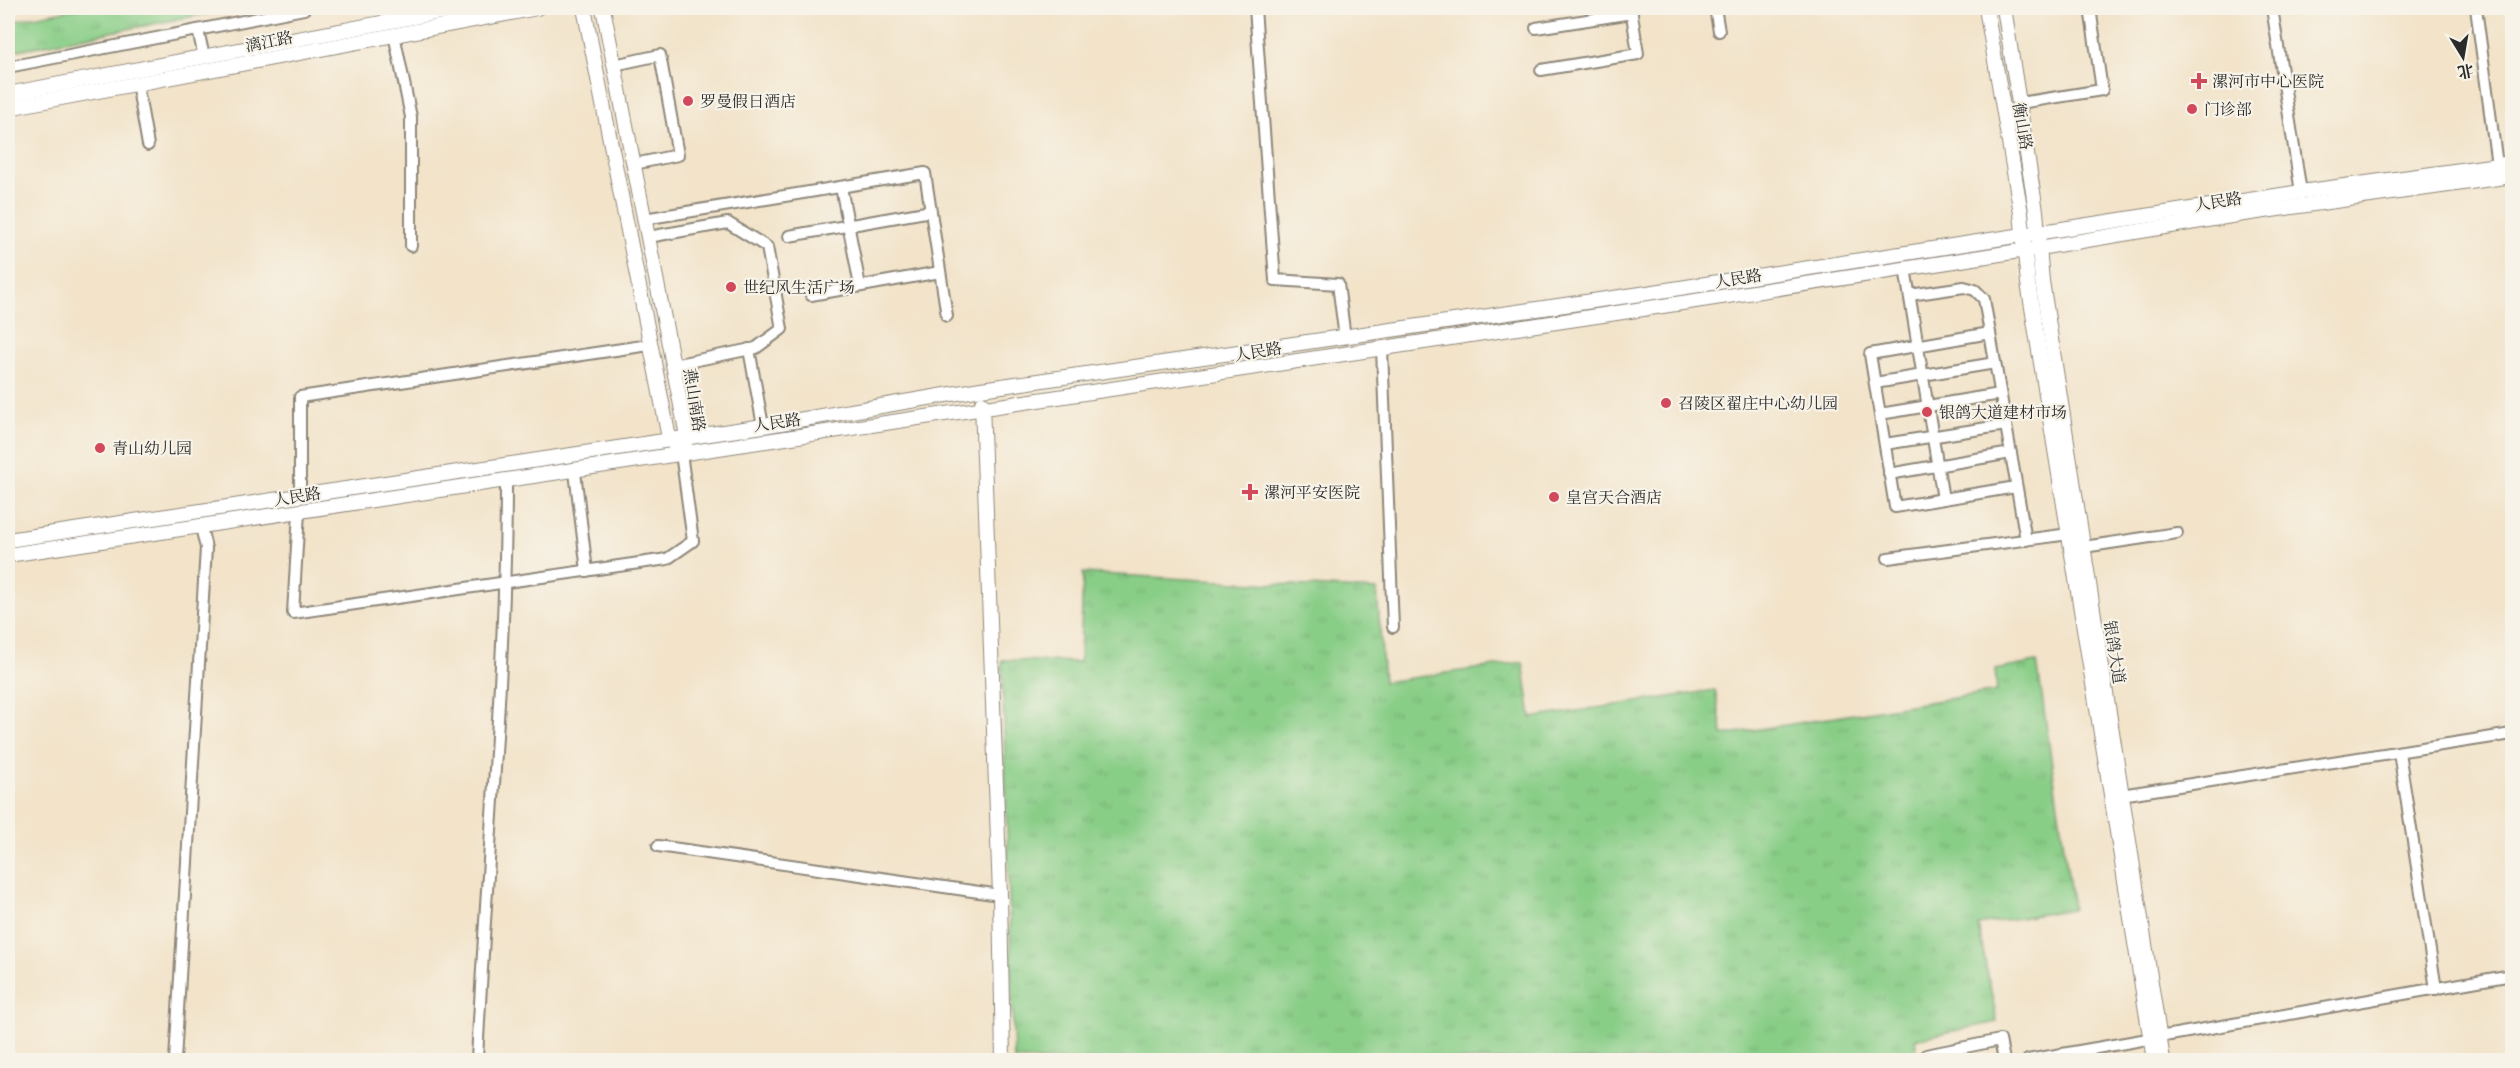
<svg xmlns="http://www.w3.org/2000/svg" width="2520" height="1068" viewBox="0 0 2520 1068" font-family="'IM FELL French Canon','Noto Serif SC',serif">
  <defs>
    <pattern id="grass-tufts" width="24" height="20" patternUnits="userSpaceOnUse" patternTransform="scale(1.5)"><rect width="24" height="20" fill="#89ce87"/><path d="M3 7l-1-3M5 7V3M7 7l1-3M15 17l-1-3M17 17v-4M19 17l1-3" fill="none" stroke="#76b175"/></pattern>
  </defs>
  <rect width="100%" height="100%" fill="#f7f3e8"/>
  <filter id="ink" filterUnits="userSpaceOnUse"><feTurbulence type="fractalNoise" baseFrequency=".0167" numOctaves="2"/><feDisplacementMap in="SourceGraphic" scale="12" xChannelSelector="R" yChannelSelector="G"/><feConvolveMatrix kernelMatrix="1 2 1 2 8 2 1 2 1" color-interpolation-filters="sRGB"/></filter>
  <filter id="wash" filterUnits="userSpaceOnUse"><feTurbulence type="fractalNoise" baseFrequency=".008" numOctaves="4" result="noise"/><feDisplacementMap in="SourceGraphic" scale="24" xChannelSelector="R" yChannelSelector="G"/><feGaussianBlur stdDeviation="1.35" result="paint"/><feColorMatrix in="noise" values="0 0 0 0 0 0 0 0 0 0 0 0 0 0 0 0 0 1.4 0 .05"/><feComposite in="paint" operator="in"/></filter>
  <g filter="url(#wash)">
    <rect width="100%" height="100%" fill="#f2e3c9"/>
    <g fill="url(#grass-tufts)" stroke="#5a7c59" stroke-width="1.5">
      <polygon points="79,8 236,8 8,52 8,22"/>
      <polygon points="1083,573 1377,590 1384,682 1523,662 1531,718 1715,690 1723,735 1997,691 1995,670 2037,662 2073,909 1978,925 1997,1022 1915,1039 1918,1060 1014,1060 1002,660 1080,662"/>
    </g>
  </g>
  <g filter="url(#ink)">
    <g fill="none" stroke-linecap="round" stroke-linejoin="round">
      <g stroke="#8e877a" stroke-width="14">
        <g id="street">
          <polyline points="1255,8 1275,280 1338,284 1345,338"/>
          <polyline points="1715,8 1719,31"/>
          <polyline points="2272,8 2301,192"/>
          <polyline points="2476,8 2497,165"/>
          <polyline points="1536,28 1632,13"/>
          <polyline points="198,30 204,57"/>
          <polyline points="394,34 411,117 411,246"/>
          <polyline points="614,65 660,55 678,155 634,164"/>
          <polyline points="8,67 304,9"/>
          <polyline points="1541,70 1638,54 1631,8"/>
          <polyline points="137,83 148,145"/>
          <polyline points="2020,103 2102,90 2090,8"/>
          <polyline points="841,187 860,286"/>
          <polyline points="644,219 925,173 947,316"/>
          <polyline points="789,236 931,211"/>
          <polyline points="648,237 728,223 767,247 782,329 756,348 673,365"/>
          <polyline points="1905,268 1943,499"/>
          <polyline points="811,295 940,272"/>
          <polyline points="1910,295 1964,287 1975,290 1984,299 2026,540"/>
          <polyline points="1990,333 1870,354 1895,507 2016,487"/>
          <polyline points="749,349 763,426"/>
          <polyline points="1382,349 1393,627"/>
          <polyline points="1875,383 1995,363"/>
          <polyline points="1880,414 2000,394"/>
          <polyline points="1885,444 2006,425"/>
          <polyline points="575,472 587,571"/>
          <polyline points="1889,474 2011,453"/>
          <polyline points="300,497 300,397 649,345"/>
          <polyline points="299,512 293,613 667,559 693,541 681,453"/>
          <polyline points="2077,548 2177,533"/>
          <polyline points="1888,558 2069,534"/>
          <polyline points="2399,752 2436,989"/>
          <polyline points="2121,795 2512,734"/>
          <polyline points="658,846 1000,895"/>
          <polyline points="1926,1055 2000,1040 2004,1060"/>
          <polyline points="175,1060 206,548 201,527"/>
          <path d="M 477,1060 C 486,868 506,675 506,482"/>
          <polyline points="2028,1060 2512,975"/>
        </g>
      </g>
      <g stroke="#8e877a" stroke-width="16">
        <g id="secondary">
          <polyline points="584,8 669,438 674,444"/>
          <polyline points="603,8 687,436 685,443"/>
          <polyline points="1986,8 2021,213 2028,283 2154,1060"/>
          <polyline points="2004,8 2036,211 2042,281 2163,1060"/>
          <polyline points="8,94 460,8"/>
          <polyline points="8,108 537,8"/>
          <polyline points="982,403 1000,895 1003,1060"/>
          <polyline points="8,540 763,426 981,389 1641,294 2301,192 2512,163"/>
          <polyline points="8,555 1643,309 2039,248 2237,215 2512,176"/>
        </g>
      </g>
      <use href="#street" stroke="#fff" stroke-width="10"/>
      <use href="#secondary" stroke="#fff" stroke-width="14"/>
    </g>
  </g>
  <g fill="#d1495b" stroke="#f7f3e8" stroke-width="2">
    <path d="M2196 72h6v6h6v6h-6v6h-6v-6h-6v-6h6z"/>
    <circle cx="688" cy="101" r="6"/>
    <circle cx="2192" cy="109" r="6"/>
    <circle cx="731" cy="287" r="6"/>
    <circle cx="1666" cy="403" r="6"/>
    <circle cx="1927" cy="412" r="6"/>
    <circle cx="100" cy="448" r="6"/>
    <path d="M1247 483h6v6h6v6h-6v6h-6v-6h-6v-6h6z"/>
    <circle cx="1554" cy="497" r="6"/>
  </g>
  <g text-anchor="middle" stroke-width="4.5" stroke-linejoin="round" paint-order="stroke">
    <g font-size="16" fill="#2b2b2b" stroke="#f7f3e8">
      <text transform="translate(269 41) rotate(-11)" y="6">漓江路</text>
      <text transform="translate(2023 126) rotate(80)" y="6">衡山路</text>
      <text transform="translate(2218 201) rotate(-9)" y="6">人民路</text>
      <text transform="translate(1738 278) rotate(-9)" y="6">人民路</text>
      <text transform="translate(1258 351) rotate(-9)" y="6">人民路</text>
      <text transform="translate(695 400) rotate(81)" y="6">燕山南路</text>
      <text transform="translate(777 422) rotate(-8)" y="6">人民路</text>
      <text transform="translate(297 496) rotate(-9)" y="6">人民路</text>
      <text transform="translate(2115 652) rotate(81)" y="6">银鸽大道</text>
    </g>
    <g font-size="16" fill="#2b2b2b" stroke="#f7f3e8" text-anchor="start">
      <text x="2212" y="87">漯河市中心医院</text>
      <text x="700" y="107">罗曼假日酒店</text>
      <text x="2204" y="115">门诊部</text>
      <text x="743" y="293">世纪风生活广场</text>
      <text x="1678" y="409">召陵区翟庄中心幼儿园</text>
      <text x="1939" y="418">银鸽大道建材市场</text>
      <text x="112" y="454">青山幼儿园</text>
      <text x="1264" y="498">漯河平安医院</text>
      <text x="1566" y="503">皇宫天合酒店</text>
    </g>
  </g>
  <rect width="2520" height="1068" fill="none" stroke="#f7f3e8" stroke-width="30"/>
  <g transform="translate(2463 57) rotate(169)" stroke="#f7f3e8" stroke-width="4.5" paint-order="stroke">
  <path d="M0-4.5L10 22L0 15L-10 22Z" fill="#2b2b2b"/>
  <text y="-9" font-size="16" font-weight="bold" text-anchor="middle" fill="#2b2b2b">北</text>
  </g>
</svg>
